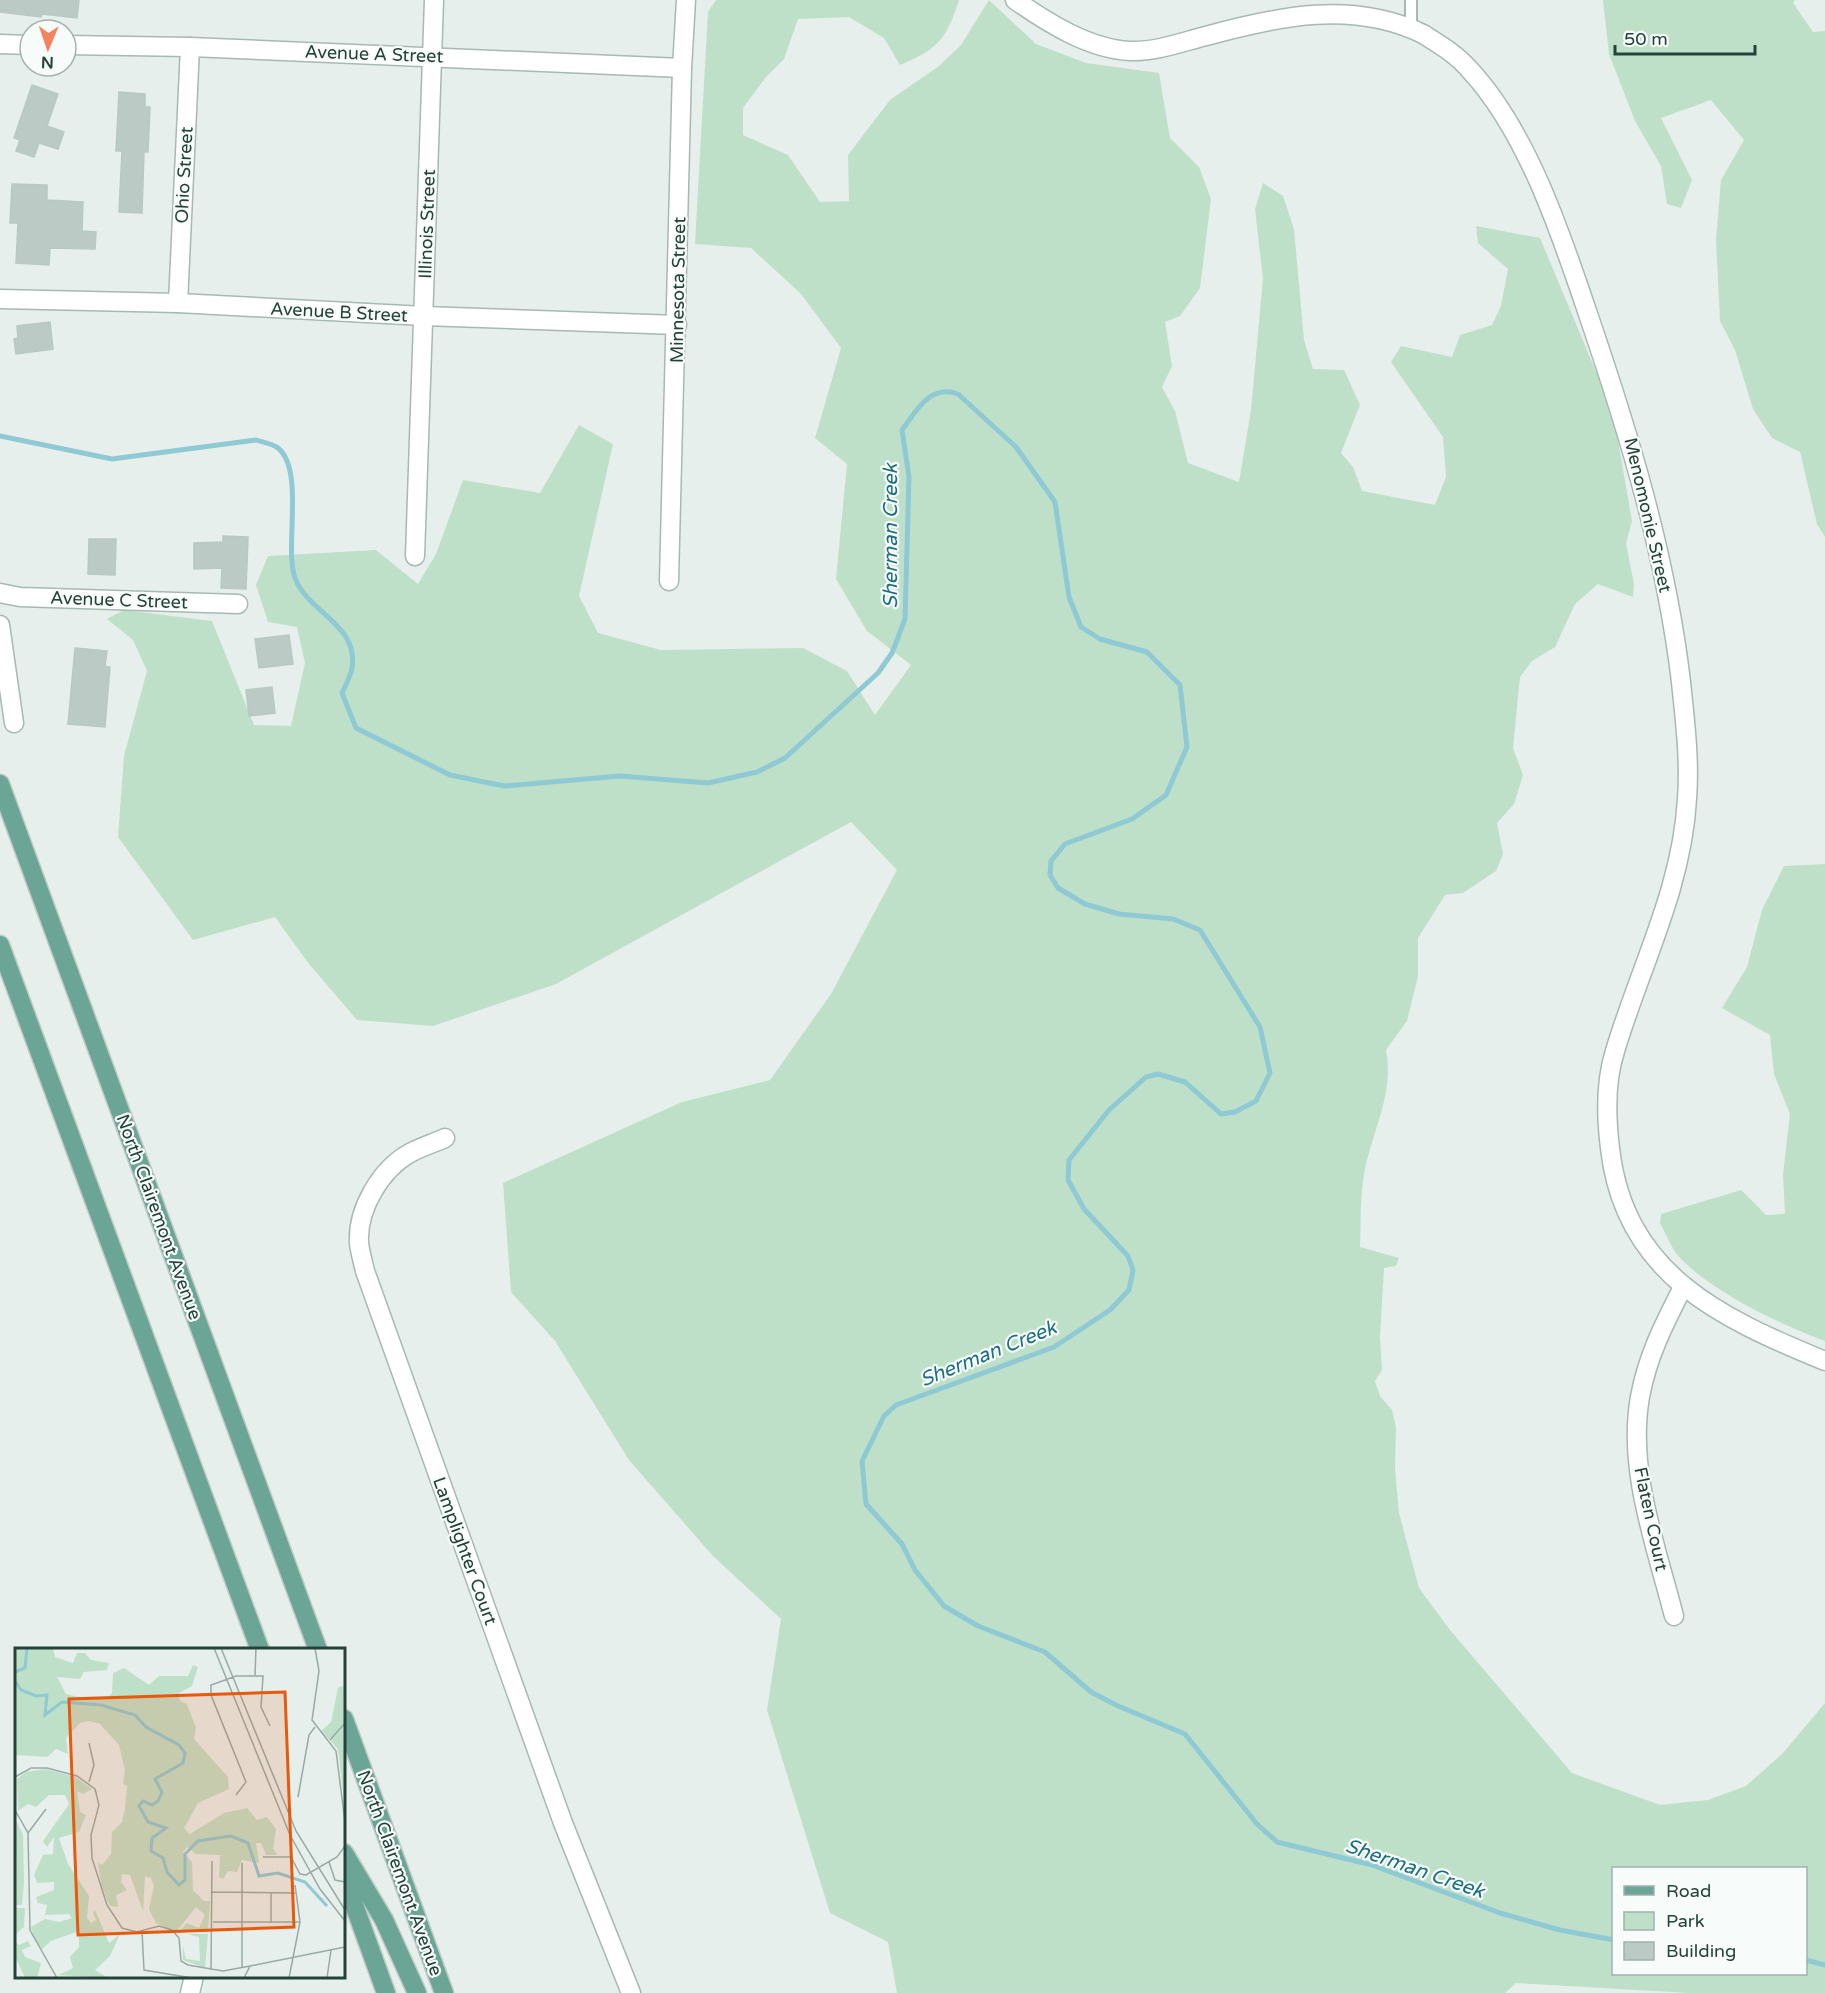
<svg xmlns="http://www.w3.org/2000/svg" width="1825" height="1993" viewBox="0 0 1825 1993" font-family="'Varela Round',sans-serif">
  <rect width="100%" height="100%" fill="#e6efeb"/>
  <g fill="#bfe0c8" fill-rule="evenodd">
    <path d="M 716,0 L 959,0 C 946,40 938,49 900,65 L 884,38 L 849,17 L 798,19 L 784,59 L 766,77 L 743,108 L 743,135 L 788,155 L 820,202 L 849,201 L 848,155 L 890,100 L 939,66 L 961,45 L 989,0 L 1036,44 L 1086,63 L 1159,73 L 1170,138 L 1199,167 L 1211,199 L 1200,288 L 1180,316 L 1165,322 L 1172,366 L 1162,387 L 1175,411 L 1188,463 L 1239,482 L 1251,410 L 1263,279 L 1255,209 L 1263,183 L 1283,196 L 1294,229 L 1304,340 L 1313,369 L 1344,370 L 1360,405 L 1341,453 L 1353,467 L 1362,491 L 1435,505 L 1446,477 L 1443,437 L 1391,362 L 1401,346 L 1452,357 L 1460,335 L 1492,325 L 1501,306 L 1508,269 L 1478,243 L 1476,226 L 1540,238 L 1613,412 L 1632,521 L 1626,543 L 1634,584 L 1633,597 L 1598,584 L 1575,604 L 1555,647 L 1532,661 L 1520,677 L 1513,748 L 1523,775 L 1514,804 L 1497,823 L 1503,854 L 1496,871 L 1463,893 L 1445,895 L 1418,938 L 1418,976 L 1407,1021 L 1386,1050 C 1395,1097 1369,1136 1363,1181 C 1360,1203 1361,1225 1360,1247 L 1399,1258 L 1396,1266 L 1384,1268 L 1380,1337 L 1382,1370 L 1375,1381 L 1380,1396 L 1392,1410 L 1396,1427 L 1395,1469 L 1399,1513 L 1419,1588 L 1450,1630 L 1572,1773 L 1660,1805 L 1708,1800 L 1746,1786 L 1783,1753 L 1825,1703 L 1825,1993 L 1689,1993 L 1516,1983 L 1505,1993 L 897,1993 L 888,1942 L 830,1913 L 767,1710 L 781,1619 L 713,1556 L 629,1460 L 555,1341 L 511,1292 L 503,1183 L 682,1102 L 770,1080 L 831,994 L 897,870 L 851,822 L 556,984 L 433,1026 L 357,1020 L 309,964 L 275,917 L 193,940 L 118,837 L 124,756 L 147,671 L 133,640 L 107,619 L 124,610 L 212,621 L 254,725 L 291,726 L 305,663 L 297,627 L 268,622 L 256,585 L 268,556 L 376,550 L 418,584 L 436,554 L 463,480 L 540,493 L 579,425 L 613,444 L 579,596 L 598,633 L 661,650 L 803,648 L 847,671 L 875,715 L 911,665 L 867,631 L 836,579 L 847,464 L 815,438 L 841,348 L 801,294 L 751,248 L 695,244 L 708,12 ZM 1614,1868 L 1806,1868 L 1806,1974 L 1614,1974 Z"/>
    <polygon points="1603,0 1795,0 1793,3 1813,32 1825,31 1825,537 1817,524 1800,452 1772,438 1753,409 1735,350 1720,321 1716,240 1721,180 1744,140 1711,100 1661,118 1692,180 1681,208 1667,204 1661,166 1635,121 1609,54"/>
    <path d="M 1825,864 L 1825,1341 C 1779,1324 1716,1294 1681,1259 C 1672,1250 1666,1234 1660,1223 L 1661,1214 L 1741,1190 L 1766,1215 L 1785,1214 L 1783,1174 L 1790,1114 L 1774,1074 L 1770,1035 L 1722,1008 L 1747,967 L 1762,910 L 1784,866 Z"/>
  </g>
  <g fill="none" stroke-linecap="round" stroke-linejoin="round">
    <g stroke="#8ec9d4" stroke-width="5">
      <path d="M 0,436 L 112,459 L 256,440 C 262,442 273,444 278,448 C 305,470 284,548 295,578 C 308,613 359,624 352,668 C 351,676 345,686 342,693 L 356,728 L 450,775 L 504,786 L 620,776 L 708,783 L 757,772 L 785,758 L 878,673 L 892,653 L 905,619 L 909,477 L 902,430 C 917,410 930,384 958,394 L 1016,447 L 1055,502 L 1069,597 L 1081,627 L 1100,639 L 1147,652 L 1180,685 L 1187,747 L 1166,795 L 1132,819 L 1065,844 L 1051,861 L 1050,875 L 1058,888 L 1085,904 L 1119,914 L 1173,919 L 1200,930 L 1260,1027 L 1270,1073 L 1256,1101 L 1235,1112 L 1221,1114 L 1185,1082 L 1158,1074 L 1146,1077 L 1109,1110 L 1069,1160 L 1068,1180 L 1084,1209 L 1128,1256 L 1133,1270 L 1129,1290 L 1110,1310 L 1054,1347 L 896,1405 L 884,1416 L 862,1461 L 866,1504 L 902,1544 L 915,1570 L 944,1606 L 978,1626 L 1045,1652 L 1091,1692 L 1118,1706 L 1185,1734 L 1257,1824 L 1277,1842 L 1372,1865 L 1500,1913 L 1560,1930 L 1614,1940"/>
      <polyline points="1806,1960 1825,1965"/>
    </g>
  </g>
  <g fill="#bbcac4" stroke="#b8c9c2" stroke-width="1.5">
    <polygon points="0,0 79,0 77,18 42,14 41,17 0,12"/>
    <polygon points="32,85 58,94 47,126 64,132 58,149 39,143 34,157 16,151 20,140 14,138"/>
    <polygon points="119,92 145,94 145,107 150,107 148,152 144,152 142,213 119,212 122,151 116,151"/>
    <polygon points="12,184 47,185 47,200 83,202 82,231 96,232 95,249 50,248 49,265 16,263 18,223 10,223"/>
    <polygon points="50,322 53,349 16,354 14,339 18,338 17,326"/>
    <polygon points="223,536 248,537 246,589 221,588 222,568 194,569 194,543 223,542"/>
    <polygon points="89,539 116,539 115,575 88,574"/>
    <polygon points="289,635 293,664 259,668 255,639"/>
    <polygon points="75,648 107,651 105,666 110,667 105,727 68,724"/>
    <polygon points="272,687 275,713 249,716 246,690"/>
  </g>
  <g fill="none" stroke-linecap="round" stroke-linejoin="round">
    <g stroke="#a8b8b2" stroke-width="14">
      <polyline id="service" points="1411,26 1411,0"/>
    </g>
    <g stroke="#a8b8b2" stroke-width="21">
      <g id="minor">
        <path d="M 1015,0 C 1048,23 1089,49 1130,51 C 1156,52 1182,42 1206,36 C 1279,16 1353,0 1423,34 C 1439,44 1456,54 1469,69 C 1527,131 1561,234 1588,314 C 1629,434 1666,555 1681,682 C 1685,721 1690,760 1687,799 C 1682,889 1640,967 1615,1051 C 1605,1082 1606,1116 1610,1148 C 1624,1274 1720,1318 1825,1361"/>
        <polyline points="0,44 30,45"/>
        <polyline points="66,45 190,47 682,68"/>
        <polyline points="0,299 178,303 424,316 677,325"/>
        <polyline points="178,303 190,47"/>
        <polyline points="415,556 434,0"/>
        <polyline points="669,581 682,68 686,0"/>
        <polyline points="0,593 20,597 238,604"/>
        <polyline points="0,625 14,723"/>
        <path d="M 445,1138 C 434,1143 421,1147 410,1153 C 381,1169 357,1209 359,1243 C 360,1252 363,1262 365,1271 L 563,1823 L 631,1993"/>
        <path d="M 1674,1616 C 1656,1546 1627,1469 1640,1397 C 1647,1357 1665,1322 1683,1287"/>
        <polyline points="190,1993 194,1976"/>
      </g>
    </g>
    <g stroke="#c2cac8" stroke-width="21">
      <g id="primary">
        <polyline points="0,784 318,1650"/>
        <polyline points="0,945 260,1650"/>
        <polyline points="344,1719 444,1993"/>
        <polyline points="344,1853 384,1920 417,1993"/>
        <polyline points="344,1877 386,1993"/>
      </g>
    </g>
    <use href="#service" stroke="#fff" stroke-width="10"/>
    <use href="#minor" stroke="#fff" stroke-width="18"/>
    <use href="#primary" stroke="#6aa596" stroke-width="18"/>
  </g>
  <g text-anchor="middle" stroke-width="4.5" stroke-linejoin="round" paint-order="stroke">
    <g font-size="18" fill="#24423a" stroke="#f7fbf9">
      <text transform="translate(374 54) rotate(2)" y="6">Avenue A Street</text>
      <text transform="translate(184 175) rotate(-87)" y="6">Ohio Street</text>
      <text transform="translate(427 224) rotate(-88)" y="6">Illinois Street</text>
      <text transform="translate(678 290) rotate(-89)" y="6">Minnesota Street</text>
      <text transform="translate(339 312) rotate(3)" y="6">Avenue B Street</text>
      <text transform="translate(1648 515) rotate(77)" y="6">Menomonie Street</text>
      <text transform="translate(119 600) rotate(2)" y="6">Avenue C Street</text>
      <text transform="translate(159 1217) rotate(70)" y="6">North Clairemont Avenue</text>
      <text transform="translate(1651 1519) rotate(78)" y="6">Flaten Court</text>
      <text transform="translate(465 1551) rotate(70)" y="6">Lamplighter Court</text>
      <text transform="translate(400 1873) rotate(70)" y="6">North Clairemont Avenue</text>
    </g>
    <g font-size="20" font-style="italic" fill="#1c6f80" stroke="#f7fbf9">
      <text transform="translate(890 536) rotate(-90)" y="7">Sherman Creek</text>
      <text transform="translate(988 1353) rotate(-22)" y="7">Sherman Creek</text>
      <text transform="translate(1415 1868) rotate(19)" y="7">Sherman Creek</text>
    </g>
  </g>
  <g transform="translate(15 1648)">
    <rect width="330" height="330" fill="#e6efeb"/>
    <path d="M 0,0 L 38,0 L 40,9 L 58,15 L 62,5 L 70,5 L 76,12 L 94,15 L 92,22 L 69,24 L 65,31 L 42,29 L 51,46 L 68,50 L 91,51 L 97,45 L 98,25 L 109,20 L 134,37 L 144,28 L 173,28 L 178,17 L 183,19 L 177,38 L 164,45 L 165,53 L 172,56 L 181,80 L 179,91 L 213,129 L 214,141 L 183,155 L 169,180 L 175,186 L 209,165 L 232,160 L 242,172 L 252,169 L 261,181 L 258,201 L 263,207 L 251,207 L 246,195 L 241,195 L 244,215 L 227,212 L 222,224 L 213,223 L 208,231 L 204,229 L 205,207 L 181,206 L 172,199 L 168,204 L 177,214 L 178,242 L 189,253 L 195,253 L 193,283 L 165,283 L 172,275 L 184,280 L 190,267 L 181,259 L 161,284 L 141,275 L 134,261 L 139,238 L 136,230 L 130,228 L 128,263 L 115,227 L 107,226 L 106,234 L 112,242 L 101,247 L 103,259 L 95,258 L 86,237 L 83,215 L 87,217 L 96,206 L 97,184 L 107,174 L 110,161 L 112,138 L 108,136 L 110,122 L 104,97 L 85,76 L 74,73 L 65,75 L 51,90 L 53,106 L 41,101 L 32,109 L 0,107 ZM 330,37 L 330,160 L 323,101 L 306,83 L 316,74 L 323,40 ZM 30,121 L 60,129 L 77,141 L 68,146 L 62,143 L 65,164 L 71,167 L 64,184 L 44,190 L 53,216 L 74,248 L 72,270 L 76,275 L 81,272 L 78,265 L 80,262 L 94,295 L 105,286 L 95,308 L 80,322 L 93,330 L 43,327 L 58,320 L 55,309 L 64,299 L 64,283 L 36,293 L 27,301 L 20,293 L 16,279 L 30,271 L 44,274 L 57,270 L 54,266 L 30,267 L 32,257 L 23,255 L 21,249 L 39,242 L 39,234 L 22,235 L 19,227 L 28,207 L 38,206 L 39,189 L 32,199 L 28,193 L 54,156 L 50,147 L 34,147 L 21,159 L 13,156 L 3,163 L 2,131 L 11,124 ZM 0,171 L 8,186 L 9,235 L 7,257 L 0,257 ZM 0,260 L 10,260 L 9,279 L 0,287 ZM 172,286 L 193,286 L 190,320 L 168,312 L 168,298 L 171,311 L 185,313 L 184,289 ZM 13,293 L 16,298 L 7,302 L 10,309 L 26,315 L 22,330 L 10,330 L 0,308 L 0,295 L 4,297 Z" fill="#bfe0c8"/>
    <path fill="none" stroke="#8ec9d4" stroke-width="3" d="M 0,24 L 10,20 L 12,0M 0,33 L 6,42 L 21,48 L 32,47 L 30,67 L 47,54 L 86,57 L 120,67 L 131,79 L 164,97 L 170,105 L 168,115 L 140,131 L 147,144 L 143,153 L 137,157 L 128,153 L 124,158 L 133,174 L 151,180 L 137,190 L 136,203 L 148,210 L 152,224 L 164,237 L 170,232 L 170,206 L 183,193 L 216,188 L 233,195 L 244,228 L 263,225 L 290,234 L 312,258"/>
    <path fill="none" stroke="#98aaa4" stroke-width="1.5" d="M 199,0 L 275,187 L 305,241 L 330,273M 206,0 L 281,183 L 330,262M 300,0 L 304,23 L 297,72 L 321,103 L 330,174M 240,27 L 241,0M 315,92 L 330,75M 74,95 L 79,117 L 74,134M 0,129 L 16,120 L 32,120 L 62,128 L 80,141 L 84,157 L 76,187 L 77,210 L 92,257 L 107,280 L 122,284 L 144,278 L 157,282 L 164,290 L 166,313 L 173,317 L 208,323 L 235,318M 0,129 L 0,162 L 13,185 L 15,282 L 42,330M 221,147 L 231,134 L 196,47 L 196,37 L 221,28 L 248,28 L 246,59 L 255,78M 283,149 L 294,87 L 300,79M 13,185 L 31,161M 248,209 L 276,209 L 285,226 L 291,227 L 322,209 L 330,198M 314,214 L 320,232 L 330,234M 197,244 L 280,245M 198,274 L 285,274M 256,275 L 256,244M 127,283 L 129,322 L 177,330M 227,320 L 227,215M 196,322 L 197,213M 229,330 L 235,318 L 330,299M 274,330 L 285,274 L 280,237M 312,330 L 316,302"/>
    <path fill="#e8590c" fill-opacity="0.15" stroke="#e8590c" stroke-width="3" d="M 270,44 L 279,279 L 63,287 L 54,51 Z"/>
    <rect width="330" height="330" fill="none" stroke="#24423a" stroke-width="3"/>
  </g>
  <rect x="1612" y="1867" width="195" height="108" fill="#f7fbf9" stroke="#a3b1ad" stroke-width="1.5"/>
  <rect x="1624" y="1886" width="30" height="9" fill="#6aa596" stroke="#a3b1ad" stroke-width="1.5"/>
  <text x="1666" y="1897" font-size="18" fill="#24423a">Road</text>
  <rect x="1624" y="1912" width="30" height="18" fill="#bfe0c8" stroke="#a3b1ad" stroke-width="1.5"/>
  <text x="1666" y="1927" font-size="18" fill="#24423a">Park</text>
  <rect x="1624" y="1942" width="30" height="18" fill="#bbcac4" stroke="#a3b1ad" stroke-width="1.5"/>
  <text x="1666" y="1957" font-size="18" fill="#24423a">Building</text>
  <g transform="translate(48 48) rotate(182)"><circle r="28" fill="#f7fbf9" stroke="#a3b1ad" stroke-width="1.5"/>
  <path d="M0-4.5L10 22L0 15L-10 22Z" fill="#f4845f"/>
  <text y="-9" font-size="16" font-weight="bold" text-anchor="middle" fill="#24423a">N</text>
  </g>
  <path d="M1615 45v9h140v-9" fill="none" stroke="#24423a" stroke-width="3"/>
  <text x="1624" y="45" font-size="18" fill="#24423a" stroke="#f7fbf9" stroke-width="4.5" paint-order="stroke">50 m</text>
</svg>
